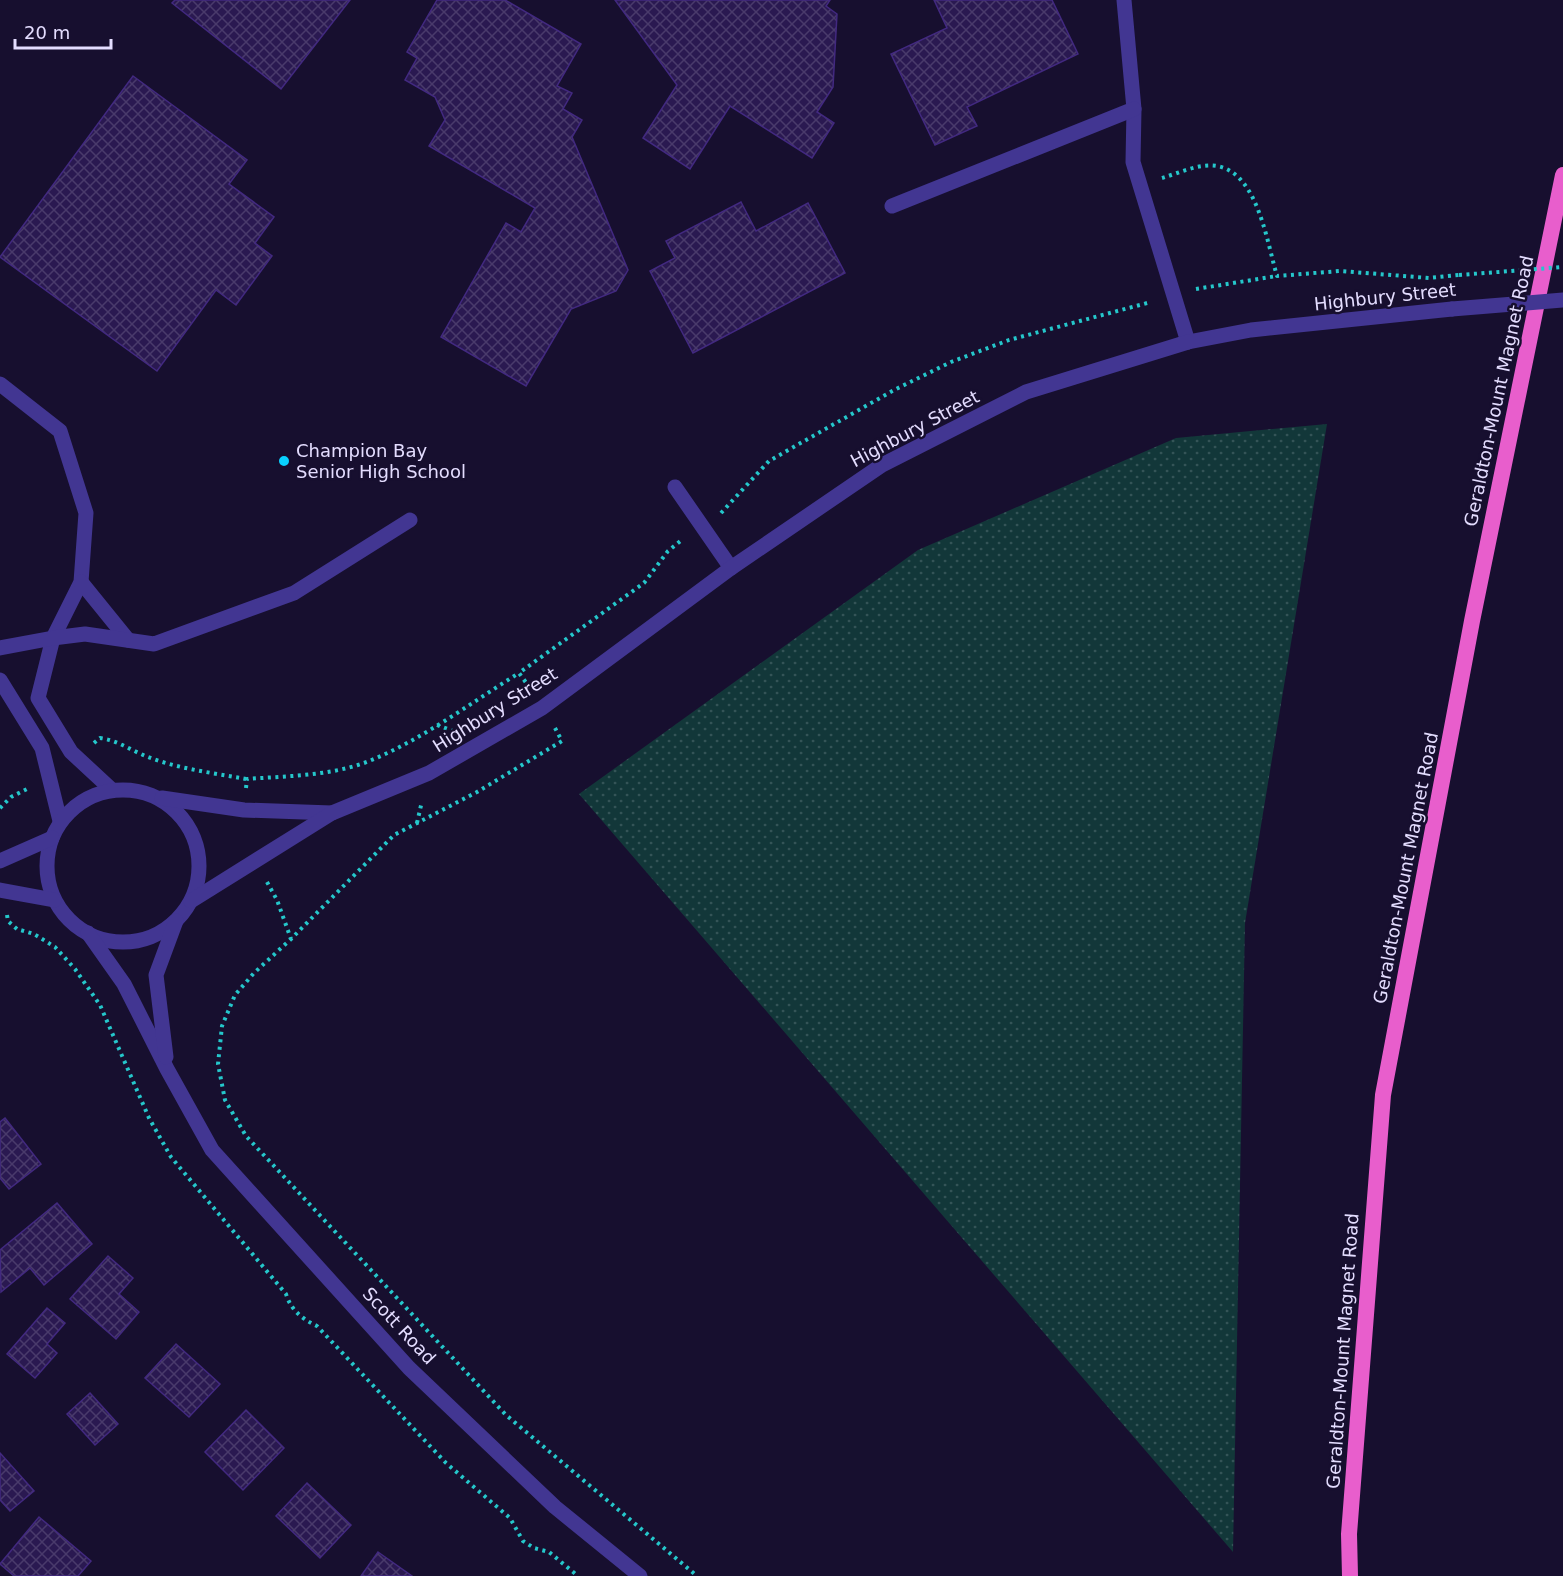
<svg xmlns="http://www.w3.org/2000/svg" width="1563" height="1576" viewBox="0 0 1563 1576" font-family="'DejaVu Sans',sans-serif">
  <defs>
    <pattern id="green-dots" width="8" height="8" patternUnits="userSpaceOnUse" patternTransform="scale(1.5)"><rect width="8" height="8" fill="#123739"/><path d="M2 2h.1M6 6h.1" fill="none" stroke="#345457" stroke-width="1.8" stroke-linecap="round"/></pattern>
    <pattern id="building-cross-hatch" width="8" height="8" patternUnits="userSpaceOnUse" patternTransform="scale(1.5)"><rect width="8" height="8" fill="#2a1951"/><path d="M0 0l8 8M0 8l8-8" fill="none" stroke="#493a6b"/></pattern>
  </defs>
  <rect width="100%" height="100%" fill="#170f2f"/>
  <polygon fill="url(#green-dots)" points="1327,424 1245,923 1233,1552 579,794 918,550 1176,438"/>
  <g fill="url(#building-cross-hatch)" stroke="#422980" stroke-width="1.5">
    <polygon points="175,0 350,0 281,89 172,3"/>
    <polygon points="437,0 505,0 581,44 557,86 572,93 563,109 582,120 572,137 628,270 616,291 571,309 526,386 441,337 506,223 521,232 535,208 429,146 445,120 435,97 405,80 417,58 407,52"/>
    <polygon points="615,0 830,0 826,6 837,14 833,87 817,112 834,123 812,158 730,106 690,169 643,138 677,85"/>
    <polygon points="934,0 1052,0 1078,54 967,107 977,126 935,145 891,54 947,28"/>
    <polygon points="133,76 247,160 229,184 274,217 255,243 272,256 236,305 216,290 157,371 0,257"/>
    <polygon points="741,202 756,231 808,203 845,273 693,353 650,271 675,258 666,241"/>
    <polygon points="5,1118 41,1164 9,1189 0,1178 0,1122"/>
    <polygon points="57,1203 92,1244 44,1285 30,1268 1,1292 0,1250"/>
    <polygon points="108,1256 133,1278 119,1294 139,1312 116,1339 70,1299"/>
    <polygon points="47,1308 65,1323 47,1344 57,1353 35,1378 7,1354"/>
    <polygon points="176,1344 220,1384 189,1417 145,1378"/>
    <polygon points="90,1393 118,1424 95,1445 67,1414"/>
    <polygon points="246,1410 284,1448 243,1490 205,1452"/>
    <polygon points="0,1453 34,1491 10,1511 0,1500"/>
    <polygon points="307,1483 351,1525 320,1558 276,1516"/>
    <polygon points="39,1517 91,1561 78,1576 14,1576 0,1564"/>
    <polygon points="378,1552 412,1576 361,1576"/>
  </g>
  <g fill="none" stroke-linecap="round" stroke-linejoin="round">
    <g stroke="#25c7cb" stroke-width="4" stroke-dasharray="3 4.5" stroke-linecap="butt">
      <path d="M 1162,178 C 1179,173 1199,163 1217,166 C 1258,173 1267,243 1277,276 L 1340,271 L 1429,278 L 1459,275"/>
      <polyline points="1196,289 1277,276"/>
      <polyline points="721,513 769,461 894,390 951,362 1009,340 1151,302"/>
      <polyline points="530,688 519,673 644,583 668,551 683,539"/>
      <polyline points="437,725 453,731"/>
      <polyline points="555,728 562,741 477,792 394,835 291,939 254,973 235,995 222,1026 218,1064 225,1100 246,1136 506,1415 697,1576"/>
      <path d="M 94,743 L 100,738 C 117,740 132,751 148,757 C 179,769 214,773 246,779"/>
      <path d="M 246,788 L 247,779 C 286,776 327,776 364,763 C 419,742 469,704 519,673"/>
      <polyline points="0,808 11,797 29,788"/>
      <polyline points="417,823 422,801"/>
      <polyline points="267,882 277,900 291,939"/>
      <path d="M 7,915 L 8,921 L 17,929 L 34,934 L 55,947 L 75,969 L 100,1005 L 149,1118 L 171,1157 L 286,1294 C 291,1310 302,1319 317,1326 L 446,1463 L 510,1518 L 523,1541 L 534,1548 L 549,1552 L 578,1576"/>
    </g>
    <g stroke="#423692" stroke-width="15">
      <polyline points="1124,0 1134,109 1133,162 1188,342"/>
      <polyline points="892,206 1134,109"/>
      <polyline points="0,384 60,431 86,513 81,582 53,638 38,698 71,752 112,790"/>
      <polyline points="675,487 731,568"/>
      <polyline points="81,582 128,640"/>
      <polyline points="0,648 53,638 85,634 154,644 294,593 410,520"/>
      <polyline points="0,680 42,748 60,821"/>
    </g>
    <g stroke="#423692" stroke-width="15">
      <circle cx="123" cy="866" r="76"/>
      <polyline points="162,798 244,810 332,813"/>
      <polyline points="0,861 52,838"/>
      <polyline points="0,890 54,900"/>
      <polyline points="191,901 332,813 429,773 542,708 731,568 882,465 1026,392 1188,342 1251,330 1452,309"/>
      <polyline points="88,933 124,984 167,1069 212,1150 409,1368 555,1507 640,1576"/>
      <polyline points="166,1057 156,975 176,921"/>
    </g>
    <polyline stroke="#e85ecc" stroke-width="16" points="1350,1576 1349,1534 1383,1095 1472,621 1563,175"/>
    <polyline stroke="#25c7cb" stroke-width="4" stroke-dasharray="3 4.5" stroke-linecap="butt" points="1459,275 1563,267"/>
    <polyline stroke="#423692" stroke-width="15" points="1452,309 1563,300"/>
  </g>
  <circle fill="#09d1ff" stroke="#170f2f" stroke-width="2" cx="284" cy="461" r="6"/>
  <g text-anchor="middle" stroke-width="5" stroke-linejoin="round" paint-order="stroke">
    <g font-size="18" fill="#e4ddff" stroke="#170f2f">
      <text transform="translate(1385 297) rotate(-6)" y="6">Highbury Street</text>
      <text transform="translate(1499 391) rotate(-78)" y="6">Geraldton-Mount Magnet Road</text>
      <text transform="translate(915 429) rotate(-28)" y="6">Highbury Street</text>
      <text transform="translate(495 710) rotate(-32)" y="6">Highbury Street</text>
      <text transform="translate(1406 868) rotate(-79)" y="6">Geraldton-Mount Magnet Road</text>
      <text transform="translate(399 1326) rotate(47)" y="6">Scott Road</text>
      <text transform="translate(1343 1351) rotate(-86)" y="6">Geraldton-Mount Magnet Road</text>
    </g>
    <g font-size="18" fill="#e4ddff" stroke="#170f2f" text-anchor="start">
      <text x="296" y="457">Champion Bay<tspan x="296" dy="21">Senior High School</tspan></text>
    </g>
  </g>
  <path d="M15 39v9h96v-9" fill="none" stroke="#e4ddff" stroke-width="3"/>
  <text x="24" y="39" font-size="18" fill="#e4ddff" stroke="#170f2f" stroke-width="4.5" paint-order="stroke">20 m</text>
</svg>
